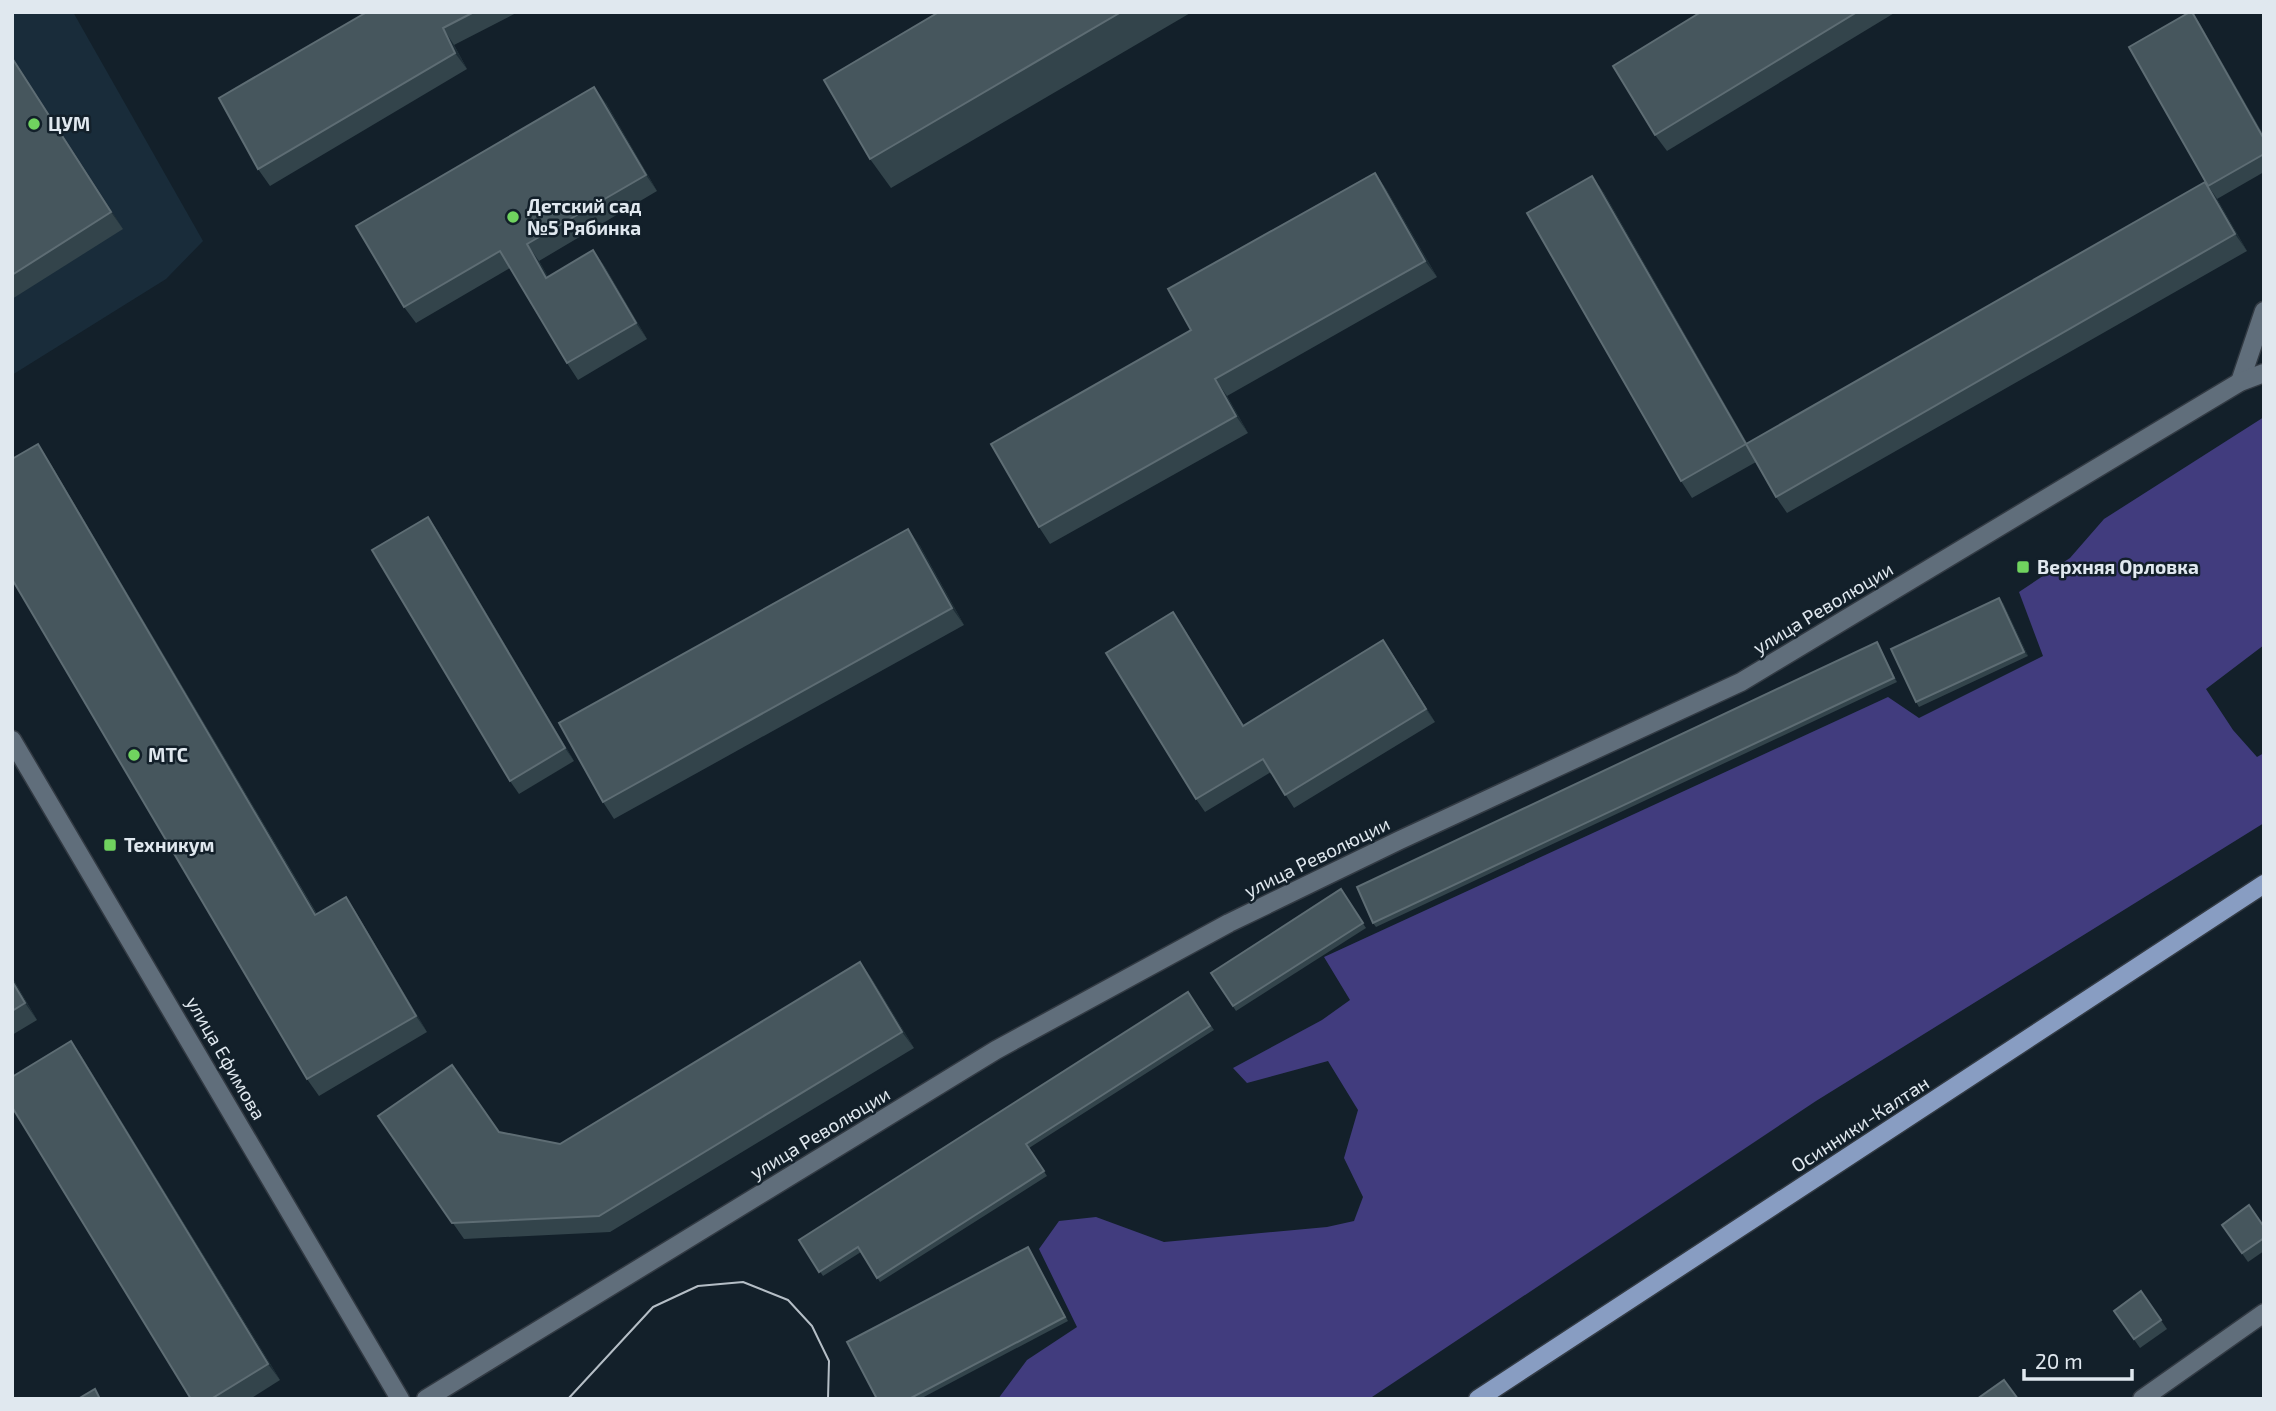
<svg xmlns="http://www.w3.org/2000/svg" width="2276" height="1411" viewBox="0 0 2276 1411" font-family="'Exo 2',sans-serif">
  <rect width="100%" height="100%" fill="#13202a"/>
  <polygon fill="#192c3a" points="12,12 73,12 203,241 166,279 12,375"/>
  <polygon fill="#413c7e" points="2264,417 2264,645 2206,689 2233,730 2257,757 2264,753 2264,823 1816,1101 1369,1399 998,1399 1027,1360 1077,1327 1039,1249 1059,1221 1096,1217 1164,1242 1327,1227 1354,1221 1363,1197 1344,1158 1358,1110 1328,1061 1247,1083 1233,1068 1322,1020 1350,1000 1324,957 1888,697 1919,718 2043,656 2019,592 2070,558 2104,519"/>
  <g fill="none" stroke-linecap="round" stroke-linejoin="round">
    <g stroke="#323a43" stroke-width="21">
      <g id="minor">
        <polyline points="2240,382 2264,311"/>
        <polyline points="12,740 400,1399"/>
        <polyline points="426,1399 996,1050 1229,923 1400,840 1741,682 2240,382 2264,373"/>
        <polyline points="2142,1399 2264,1313"/>
      </g>
    </g>
    <g stroke="#323a43" stroke-width="21">
      <polyline id="major" points="1478,1399 2264,884"/>
    </g>
    <use href="#minor" stroke="#606e7b" stroke-width="18"/>
    <use href="#major" stroke="#889dc2" stroke-width="18"/>
    <polyline stroke="#b5bec6" stroke-width="2" points="568,1399 653,1307 698,1286 743,1282 788,1300 812,1326 829,1361 828,1399"/>
  </g>
  <g fill="#33444b">
    <polygon points="367,12 518,12 454,45 467,69 270,186 258,169"/>
    <polygon points="939,12 1192,12 891,188 870,159"/>
    <polygon points="1701,12 1896,12 1667,151 1655,135"/>
    <polygon points="2192,12 2200,24 2264,136 2264,172 2217,199 2208,186"/>
    <polygon points="12,57 123,229 12,299"/>
    <polygon points="606,103 657,191 539,261 548,277 593,250 605,267 647,339 578,380 567,363 510,268 416,323 404,307"/>
    <polygon points="1375,173 1386,189 1437,277 1227,396 1248,433 1050,544 1039,527 1191,330"/>
    <polygon points="1592,176 1604,193 1747,443 2205,182 2217,199 2247,251 1787,513 1776,497 1756,462 1692,498 1681,481"/>
    <polygon points="49,461 317,914 346,897 357,914 427,1032 319,1096 307,1079"/>
    <polygon points="428,517 437,530 574,761 519,794 510,781"/>
    <polygon points="908,529 920,546 964,625 614,819 603,802"/>
    <polygon points="2003,603 2028,656 1919,707 1916,702"/>
    <polygon points="1173,612 1244,726 1392,653 1435,722 1294,808 1271,772 1205,812 1196,799"/>
    <polygon points="1877,642 1897,682 1376,927 1373,923"/>
    <polygon points="1341,889 1366,928 1236,1011 1211,973"/>
    <polygon points="860,962 872,979 914,1048 610,1232 464,1239 378,1116 499,1132 560,1144"/>
    <polygon points="12,977 37,1020 12,1035"/>
    <polygon points="1188,992 1214,1030 1029,1148 1047,1176 880,1282 861,1252 823,1276 799,1240"/>
    <polygon points="71,1041 82,1057 280,1380 250,1399 191,1399"/>
    <polygon points="2222,1225 2264,1227 2264,1251 2248,1262"/>
    <polygon points="1028,1247 1068,1321 920,1399 877,1399"/>
    <polygon points="2141,1291 2167,1329 2140,1348 2114,1311"/>
  </g>
  <g fill="#1e2e37">
    <polygon points="2192,12 2200,24 2264,136 2264,139"/>
    <polygon points="443,28 454,45 467,69 455,53"/>
    <polygon points="12,57 123,229 111,212"/>
    <polygon points="594,87 606,103 657,191 646,175"/>
    <polygon points="1375,173 1386,189 1437,277 1425,261"/>
    <polygon points="1592,176 1604,193 1757,461 1746,444"/>
    <polygon points="2205,182 2217,199 2247,251 2235,234"/>
    <polygon points="527,244 539,261 558,294 546,278"/>
    <polygon points="593,250 605,267 647,339 636,323"/>
    <polygon points="1215,379 1227,396 1248,433 1236,416"/>
    <polygon points="38,444 49,461 327,932 315,915"/>
    <polygon points="428,517 437,530 574,761 565,748"/>
    <polygon points="908,529 920,546 964,625 952,608"/>
    <polygon points="1999,598 2003,603 2028,656 2024,652"/>
    <polygon points="1173,612 1182,625 1252,739 1243,726"/>
    <polygon points="1383,640 1392,653 1435,722 1426,709"/>
    <polygon points="1877,642 1880,647 1897,682 1894,678"/>
    <polygon points="346,897 357,914 427,1032 416,1016"/>
    <polygon points="860,962 872,979 914,1048 902,1032"/>
    <polygon points="12,977 37,1020 25,1003 12,981"/>
    <polygon points="71,1041 82,1057 280,1380 268,1364"/>
  </g>
  <g fill="#46565d" stroke="#5e6d74" stroke-width="2">
    <polygon points="367,12 474,12 443,28 455,53 258,169 219,98"/>
    <polygon points="939,12 1121,12 870,159 824,80"/>
    <polygon points="1701,12 1857,12 1655,135 1613,66"/>
    <polygon points="2190,12 2192,12 2264,139 2264,154 2208,186 2129,47"/>
    <polygon points="12,58 111,212 12,275"/>
    <polygon points="594,87 646,175 527,244 546,278 593,250 636,323 567,363 500,251 404,307 356,226"/>
    <polygon points="1375,173 1425,261 1215,379 1236,416 1039,527 991,444 1191,330 1168,289"/>
    <polygon points="1592,176 1746,444 1681,481 1527,213"/>
    <polygon points="2205,182 2235,234 1776,497 1746,444"/>
    <polygon points="38,444 315,915 346,897 416,1016 307,1079 12,579 12,459"/>
    <polygon points="428,517 565,748 510,781 372,550"/>
    <polygon points="908,529 952,608 603,802 559,723"/>
    <polygon points="1999,598 2024,652 1916,702 1891,649"/>
    <polygon points="1173,612 1243,726 1383,640 1426,709 1285,795 1263,759 1196,799 1106,653"/>
    <polygon points="1877,642 1894,678 1373,923 1357,887"/>
    <polygon points="1341,889 1363,923 1233,1006 1211,973"/>
    <polygon points="860,962 902,1032 599,1216 452,1223 378,1116 452,1065 499,1132 560,1144"/>
    <polygon points="12,981 25,1003 12,1011"/>
    <polygon points="1188,992 1210,1026 1026,1144 1044,1171 877,1278 858,1247 819,1272 799,1240"/>
    <polygon points="71,1041 268,1364 211,1399 191,1399 12,1107 12,1077"/>
    <polygon points="2249,1205 2264,1227 2264,1238 2242,1253 2222,1225"/>
    <polygon points="1028,1247 1065,1317 909,1399 877,1399 847,1342"/>
    <polygon points="2141,1291 2161,1320 2134,1339 2114,1311"/>
    <polygon points="2004,1380 2018,1399 1977,1399"/>
    <polygon points="95,1389 100,1399 78,1399"/>
  </g>
  <g fill="#70d35f" stroke="#13202a" stroke-width="2.5">
    <circle cx="34" cy="124" r="7"/>
    <circle cx="513" cy="217" r="7"/>
    <rect x="2016" y="560" width="14" height="14" rx="3.5"/>
    <circle cx="134" cy="755" r="7"/>
    <rect x="103" y="838" width="14" height="14" rx="3.5"/>
  </g>
  <g text-anchor="middle" stroke-width="5" stroke-linejoin="round" paint-order="stroke">
    <g font-size="19" font-weight="bold" fill="#e0e8ef" stroke="#13202a" text-anchor="start">
      <text x="48" y="131">ЦУМ</text>
      <text x="527" y="213">Детский сад<tspan x="527" dy="22">№5 Рябинка</tspan></text>
      <text x="2037" y="574">Верхняя Орловка</text>
      <text x="148" y="762">МТС</text>
      <text x="124" y="852">Техникум</text>
    </g>
    <g font-size="19" fill="#e0e8ef" stroke="#13202a">
      <text transform="translate(1823 608) rotate(-31)" y="7">улица Революции</text>
      <text transform="translate(1317 857) rotate(-26)" y="7">улица Революции</text>
      <text transform="translate(226 1058) rotate(60)" y="7">улица Ефимова</text>
      <text transform="translate(1860 1124) rotate(-33)" y="7">Осинники-Калтан</text>
      <text transform="translate(820 1133) rotate(-31)" y="7">улица Революции</text>
    </g>
  </g>
  <rect width="2276" height="1411" fill="none" stroke="#e0e8ef" stroke-width="28"/>
  <path d="M2024 1369v10h108v-10" fill="none" stroke="#e0e8ef" stroke-width="3.5"/>
  <text x="2035" y="1369" font-size="21" fill="#e0e8ef" stroke="#13202a" stroke-width="5" paint-order="stroke">20 m</text>
</svg>
